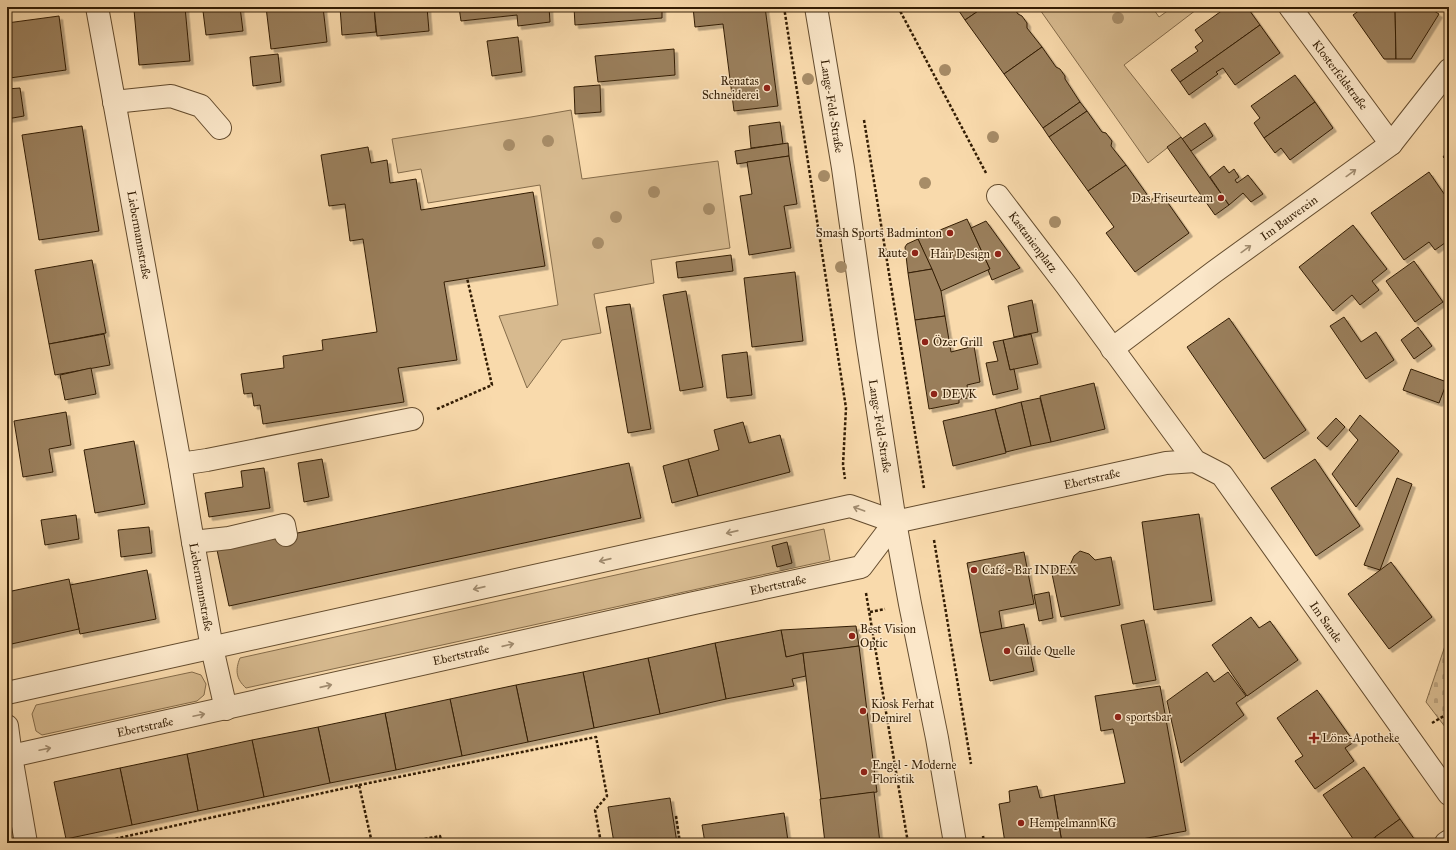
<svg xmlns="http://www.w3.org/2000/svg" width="1456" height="850" viewBox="0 0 1456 850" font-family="'IM FELL Great Primer',serif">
  <defs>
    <pattern id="cemetery-stones" width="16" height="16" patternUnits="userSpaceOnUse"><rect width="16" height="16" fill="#d7ba8f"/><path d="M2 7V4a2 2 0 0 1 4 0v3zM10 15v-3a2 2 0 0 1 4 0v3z" fill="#b99f7a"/></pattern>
    <filter id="shadow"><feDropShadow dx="3.5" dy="3.5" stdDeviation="0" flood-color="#0004"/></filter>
  </defs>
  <rect width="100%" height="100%" fill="#f9daac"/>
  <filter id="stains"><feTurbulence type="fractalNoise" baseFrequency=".005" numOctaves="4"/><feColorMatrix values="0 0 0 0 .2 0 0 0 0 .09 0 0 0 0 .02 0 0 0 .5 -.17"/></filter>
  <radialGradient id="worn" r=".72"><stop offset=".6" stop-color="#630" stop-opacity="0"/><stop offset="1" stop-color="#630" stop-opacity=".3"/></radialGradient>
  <g fill="#d7ba8f" stroke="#856c4a">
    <polygon points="1038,7 1152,7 1159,17 1173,7 1194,7 1196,10 1124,65 1181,137 1148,163"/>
    <polygon points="571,110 582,179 718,161 730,248 651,260 654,283 594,294 601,333 562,340 527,388 499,316 558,305 540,185 428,203 421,169 398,173 392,139 531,117"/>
    <path d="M 824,529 L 830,560 L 246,688 C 236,679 235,670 240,658 Z"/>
    <polygon points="192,672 201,675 206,684 204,695 197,701 42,735 36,731 32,714 36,705"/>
  </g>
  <polygon fill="url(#cemetery-stones)" stroke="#856c4a" points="1449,634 1449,732 1426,702"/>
  <g fill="#9a7f5b" stroke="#331d04" filter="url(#shadow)">
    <polygon points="172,7 185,7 190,61 139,65 134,10"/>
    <polygon points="240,7 243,31 206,35 203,11"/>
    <polygon points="266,7 323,7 327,42 271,49"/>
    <polygon points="340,7 374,7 376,32 342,35"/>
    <polygon points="374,7 427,7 429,31 377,36"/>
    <polygon points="459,7 549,7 550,22 518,26 517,15 461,21"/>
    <polygon points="574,7 662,7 662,18 575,25"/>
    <polygon points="693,7 765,7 778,106 734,111 723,24 695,27"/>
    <polygon points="956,7 964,7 959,11"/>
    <polygon points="964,7 984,7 965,20 959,11"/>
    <polygon points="984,7 1013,7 1018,14 1022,16 1027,23 1027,28 1042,47 1004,74 965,20"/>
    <polygon points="1227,7 1247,7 1260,25 1180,82 1171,70 1198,51 1195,47 1203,41 1195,30"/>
    <polygon points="1364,7 1395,7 1396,59 1384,59 1353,15"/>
    <polygon points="1395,7 1428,7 1439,14 1411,59 1396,59"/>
    <polygon points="59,16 66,70 10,78 7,55 7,23"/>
    <polygon points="1260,25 1280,53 1235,85 1223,68 1216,72 1218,74 1189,95 1180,82"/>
    <polygon points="518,37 522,72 492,76 487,41"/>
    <polygon points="1042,47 1056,67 1060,69 1065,76 1065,79 1080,102 1043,128 1004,74"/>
    <polygon points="674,49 675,75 598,82 595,56"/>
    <polygon points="278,54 281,82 253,86 250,57"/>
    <polygon points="1295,75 1315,102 1264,138 1254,123 1260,118 1251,106"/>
    <polygon points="600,85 601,112 575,114 574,87"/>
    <polygon points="20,88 24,116 7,119 7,89"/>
    <polygon points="1080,102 1087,111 1049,137 1043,128"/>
    <polygon points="1315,102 1333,128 1290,160 1281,148 1275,153 1264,138"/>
    <polygon points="1087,111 1102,132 1106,133 1112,141 1111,146 1126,165 1088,191 1049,137"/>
    <polygon points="780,122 783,144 751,148 749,126"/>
    <polygon points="1205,123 1213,136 1191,151 1182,139"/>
    <polygon points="82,126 99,231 39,240 22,135"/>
    <polygon points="1181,137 1229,205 1215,215 1167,147"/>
    <polygon points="788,143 789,156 737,164 735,151"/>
    <polygon points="368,147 371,163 387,160 390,183 416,179 421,210 533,192 545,266 444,282 457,360 398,368 404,402 263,424 260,405 254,406 252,393 244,394 241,374 284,368 283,356 323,350 322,340 377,332 363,239 350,241 345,204 329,206 321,155"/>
    <polygon points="1449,149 1449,162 1443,157"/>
    <polygon points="789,156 797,204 784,206 791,248 749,255 740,196 752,194 747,162"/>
    <polygon points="1126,165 1151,200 1161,193 1189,233 1135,272 1106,233 1114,227 1088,191"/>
    <polygon points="1224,166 1229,173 1234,169 1239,177 1235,180 1237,183 1248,175 1263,194 1251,202 1243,193 1229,205 1210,177"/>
    <polygon points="1429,172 1449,201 1449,227 1447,229 1449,232 1449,240 1435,250 1429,242 1404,260 1371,213"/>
    <polygon points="967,219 990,269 941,291 918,239"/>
    <polygon points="986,221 1020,268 992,280 988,270 990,269 971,228"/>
    <polygon points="1353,225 1387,269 1372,281 1379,290 1360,305 1352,295 1333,311 1299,267"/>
    <polygon points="918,239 932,269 908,273 905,247 907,244"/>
    <polygon points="731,255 733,271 678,278 676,262"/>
    <polygon points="92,260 106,333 49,344 35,270"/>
    <polygon points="1414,261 1443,302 1415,322 1386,281"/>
    <polygon points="932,269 941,291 945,316 915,320 908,273"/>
    <polygon points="795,272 803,341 752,347 744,278"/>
    <polygon points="686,291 703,387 680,391 663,295"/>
    <polygon points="1032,300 1038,332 1014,337 1008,306"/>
    <polygon points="630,304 651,429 628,433 606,307"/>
    <polygon points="945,316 951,352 974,346 980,382 967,385 969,398 959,399 959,403 929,409 915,320"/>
    <polygon points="1344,317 1361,342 1376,332 1394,360 1366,379 1330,326"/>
    <polygon points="1229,318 1306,430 1264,459 1187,347"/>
    <polygon points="1418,327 1432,346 1414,359 1401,340"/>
    <polygon points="104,334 110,365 55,375 49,344"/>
    <polygon points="1031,334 1038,364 1010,370 1003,340"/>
    <polygon points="1003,340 1010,370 1014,369 1018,389 993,395 986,363 998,361 993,342"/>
    <polygon points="747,352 752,395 727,398 722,355"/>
    <polygon points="91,368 96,394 65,400 60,375"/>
    <polygon points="1411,369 1447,382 1439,403 1403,390"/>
    <polygon points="1094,383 1105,429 1051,442 1040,396"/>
    <polygon points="1040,398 1051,442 1031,446 1021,402"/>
    <polygon points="1021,402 1031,446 1006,452 995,409"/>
    <polygon points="995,409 1006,453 953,466 943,421"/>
    <polygon points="66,412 71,445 49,449 53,472 23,477 14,421"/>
    <polygon points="1360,415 1399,451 1356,507 1332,474 1358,440 1349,430"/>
    <polygon points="1336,418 1345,427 1327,447 1317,438"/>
    <polygon points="743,422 749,443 780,435 790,472 698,496 688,459 719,450 714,430"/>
    <polygon points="134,441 145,504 95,513 84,450"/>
    <polygon points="322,459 329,497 304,502 298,463"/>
    <polygon points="688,459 698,496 672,503 663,466"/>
    <polygon points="1315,459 1360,526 1316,556 1271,488"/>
    <polygon points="629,463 641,518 229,606 217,550"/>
    <polygon points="264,468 270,508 209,517 205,493 243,487 241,471"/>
    <polygon points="1397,478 1412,484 1380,570 1364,565"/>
    <polygon points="1199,514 1212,601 1154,610 1142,522"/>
    <polygon points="76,515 79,539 45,545 41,520"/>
    <polygon points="149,527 152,553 121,557 118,530"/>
    <polygon points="787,542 792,563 777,567 772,546"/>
    <polygon points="1080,551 1089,554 1095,560 1111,557 1120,605 1061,617 1051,569 1070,565 1074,556"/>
    <polygon points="1024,552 1034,604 999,611 1002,629 980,633 967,563"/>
    <polygon points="1391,562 1432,617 1389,649 1348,594"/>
    <polygon points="147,570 156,619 80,634 70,585"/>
    <polygon points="69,579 79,629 7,645 7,592"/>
    <polygon points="1049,592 1053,618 1039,621 1034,595"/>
    <polygon points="1251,617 1259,628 1270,621 1298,660 1247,696 1212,645"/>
    <polygon points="1144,620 1156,680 1133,684 1121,625"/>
    <polygon points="1024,624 1034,671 990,681 980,633"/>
    <polygon points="856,626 859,646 786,657 781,630"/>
    <polygon points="781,630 786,657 803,653 806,676 792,679 794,686 726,699 715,643"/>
    <polygon points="715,643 726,699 660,714 648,658"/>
    <polygon points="859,646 877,792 821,799 803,653"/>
    <polygon points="648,658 660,714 594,728 583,672"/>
    <polygon points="583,672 594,728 528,742 516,685"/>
    <polygon points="1207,672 1214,682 1228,672 1246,696 1236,703 1244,715 1181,763 1167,701"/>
    <polygon points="516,685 528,742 462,756 450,699"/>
    <polygon points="1160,686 1186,831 1120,843 1062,843 1054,795 1125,783 1113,729 1101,731 1095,696"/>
    <polygon points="1317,690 1354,742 1345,748 1354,761 1315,789 1295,761 1303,756 1277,718"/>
    <polygon points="450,699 462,756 396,770 385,713"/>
    <polygon points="385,713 396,770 330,783 318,727"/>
    <polygon points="318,727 330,783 264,797 252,740"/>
    <polygon points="252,740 264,797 198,811 187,754"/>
    <polygon points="187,754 198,811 132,825 120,768"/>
    <polygon points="1364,767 1400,819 1367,843 1356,843 1323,795"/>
    <polygon points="120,768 132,825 66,839 54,782"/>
    <polygon points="1037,786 1040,798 1054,795 1062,843 1005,843 999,804 1010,802 1009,791"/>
    <polygon points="874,792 880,843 825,843 820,799"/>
    <polygon points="670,798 677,843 614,843 608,807"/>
    <polygon points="784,813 788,841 777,843 705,843 702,825"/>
    <polygon points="1400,819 1415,840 1410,843 1379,843 1375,837"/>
  </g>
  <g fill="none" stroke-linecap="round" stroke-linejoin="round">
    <g stroke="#644c2e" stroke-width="24">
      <g id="minor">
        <polyline points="97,7 180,464 193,542 212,648 226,709"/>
        <polyline points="816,7 843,168 867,340 895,522 910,604 937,738 955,843"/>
        <polyline points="1290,7 1391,144"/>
        <polyline points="114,102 171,96 201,106 220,128"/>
        <polyline points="998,196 1066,285 1195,461 1222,475 1449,794"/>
        <polyline points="1112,349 1214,272 1391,144 1449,70"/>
        <polyline points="180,464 207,460 412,419"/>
        <polyline points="193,542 229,538 284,525 286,535"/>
        <polyline points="7,693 850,506 895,522 1166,463 1195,461"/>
        <polyline points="7,726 11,756 26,843"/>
        <polyline points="7,757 694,603 861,567 895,522"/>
        <polyline points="1446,843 1449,841"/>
      </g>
    </g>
    <g stroke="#331d04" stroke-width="2.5" stroke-dasharray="3 2" stroke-linecap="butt">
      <polyline points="784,7 846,408 843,465 845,479"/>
      <polyline points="898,7 986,173"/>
      <polyline points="864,120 924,488"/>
      <polyline points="437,409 492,385 467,278"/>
      <polyline points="934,540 971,764"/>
      <polyline points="866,593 908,843"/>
      <polyline points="870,612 885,609"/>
      <polyline points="1432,723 1449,713"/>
      <polyline points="359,785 596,737 607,796 595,810 601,843"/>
      <polyline points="676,816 680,843"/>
      <polyline points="983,836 984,843"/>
      <polyline points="96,843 359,785 372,843"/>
      <polyline points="405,843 440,836 442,843"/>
    </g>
    <use href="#minor" stroke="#fbe7c9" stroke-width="22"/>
  </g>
  <g fill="#a78c67">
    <circle cx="1118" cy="18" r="6"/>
    <circle cx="945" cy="70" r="6"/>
    <circle cx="808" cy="79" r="6"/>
    <circle cx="993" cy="137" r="6"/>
    <circle cx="548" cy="141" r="6"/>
    <circle cx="509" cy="145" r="6"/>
    <circle cx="824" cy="176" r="6"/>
    <circle cx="925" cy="183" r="6"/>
    <circle cx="654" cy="192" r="6"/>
    <circle cx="709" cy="209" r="6"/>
    <circle cx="616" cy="217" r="6"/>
    <circle cx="1055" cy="222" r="6"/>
    <circle cx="598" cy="243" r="6"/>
    <circle cx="841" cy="267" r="6"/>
  </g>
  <defs><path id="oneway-shaft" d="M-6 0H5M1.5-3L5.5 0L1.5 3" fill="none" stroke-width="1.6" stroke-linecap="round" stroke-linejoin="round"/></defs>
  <g stroke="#a18c70">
    <use href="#oneway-shaft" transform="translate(1351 173) rotate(-36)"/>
    <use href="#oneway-shaft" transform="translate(1246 249) rotate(-36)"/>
    <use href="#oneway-shaft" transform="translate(859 509) rotate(-160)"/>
    <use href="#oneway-shaft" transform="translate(732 532) rotate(167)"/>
    <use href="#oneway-shaft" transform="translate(605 560) rotate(167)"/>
    <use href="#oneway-shaft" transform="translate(479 588) rotate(167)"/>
    <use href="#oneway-shaft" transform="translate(508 645) rotate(-13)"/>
    <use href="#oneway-shaft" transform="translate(326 686) rotate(-13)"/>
    <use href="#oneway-shaft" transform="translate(199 715) rotate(-12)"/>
    <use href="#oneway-shaft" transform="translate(45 749) rotate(-12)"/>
  </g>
  <g fill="#8f2418" stroke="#fbe7c9" stroke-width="1.5">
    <circle cx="767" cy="88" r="4"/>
    <circle cx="1221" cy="198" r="4"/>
    <circle cx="950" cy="233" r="4"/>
    <circle cx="915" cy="253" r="4"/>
    <circle cx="998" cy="254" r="4"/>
    <circle cx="925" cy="342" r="4"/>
    <circle cx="934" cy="394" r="4"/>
    <circle cx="974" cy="570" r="4"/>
    <circle cx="852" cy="636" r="4"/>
    <circle cx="1007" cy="651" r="4"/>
    <circle cx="863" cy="711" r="4"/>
    <circle cx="1118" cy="717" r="4"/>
    <path d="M1312 732h4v4h4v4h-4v4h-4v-4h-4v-4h4z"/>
    <circle cx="864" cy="772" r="4"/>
    <circle cx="1021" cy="823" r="4"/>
  </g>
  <g text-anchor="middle" stroke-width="3" stroke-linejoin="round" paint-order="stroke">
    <g font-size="12" fill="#331d04" stroke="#fbe7c9">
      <text transform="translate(1340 75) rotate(53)" y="4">Klosterfeldstraße</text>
      <text transform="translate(832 106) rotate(81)" y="4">Lange-Feld-Straße</text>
      <text transform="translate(1289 218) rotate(-36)" y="4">Im Bauverein</text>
      <text transform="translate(139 235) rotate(80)" y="4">Liebermannstraße</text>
      <text transform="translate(1033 242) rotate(53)" y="4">Kastanienplatz</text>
      <text transform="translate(880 426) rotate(81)" y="4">Lange-Feld-Straße</text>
      <text transform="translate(1092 479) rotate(-13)" y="4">Ebertstraße</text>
      <text transform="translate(778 585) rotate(-12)" y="4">Ebertstraße</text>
      <text transform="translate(201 587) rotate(80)" y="4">Liebermannstraße</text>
      <text transform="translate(1326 622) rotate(55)" y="4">Im Sande</text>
      <text transform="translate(461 655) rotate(-13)" y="4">Ebertstraße</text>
      <text transform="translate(145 727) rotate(-12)" y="4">Ebertstraße</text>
    </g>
    <g font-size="12" fill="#331d04" stroke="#fbe7c9" text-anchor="start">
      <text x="759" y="85" text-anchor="end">Renatas<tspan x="759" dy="14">Schneiderei</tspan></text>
      <text x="1213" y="202" text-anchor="end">Das Friseurteam</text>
      <text x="942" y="237" text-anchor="end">Smash Sports Badminton</text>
      <text x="907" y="257" text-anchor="end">Raute</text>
      <text x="990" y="258" text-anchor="end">Hair Design</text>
      <text x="933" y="346">Özer Grill</text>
      <text x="942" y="398">DEVK</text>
      <text x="982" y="574">Café - Bar INDEX</text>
      <text x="860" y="633">Best Vision<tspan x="860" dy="14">Optic</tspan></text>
      <text x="1015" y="655">Gilde Quelle</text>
      <text x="871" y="708">Kiosk Ferhat<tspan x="871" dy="14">Demirel</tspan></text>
      <text x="1126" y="721">sportsbar</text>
      <text x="1322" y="742">Löns-Apotheke</text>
      <text x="872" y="769">Engel - Moderne<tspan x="872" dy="14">Floristik</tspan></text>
      <text x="1029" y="827">Hempelmann KG</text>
    </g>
  </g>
  <rect width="1456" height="850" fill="none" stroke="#f9daac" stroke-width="24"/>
  <rect x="8" y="8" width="1440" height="834" fill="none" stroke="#331d04" stroke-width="2"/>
  <rect x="12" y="12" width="1432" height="826" fill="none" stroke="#331d04"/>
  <rect width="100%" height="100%" filter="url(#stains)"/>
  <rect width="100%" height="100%" fill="url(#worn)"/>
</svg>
